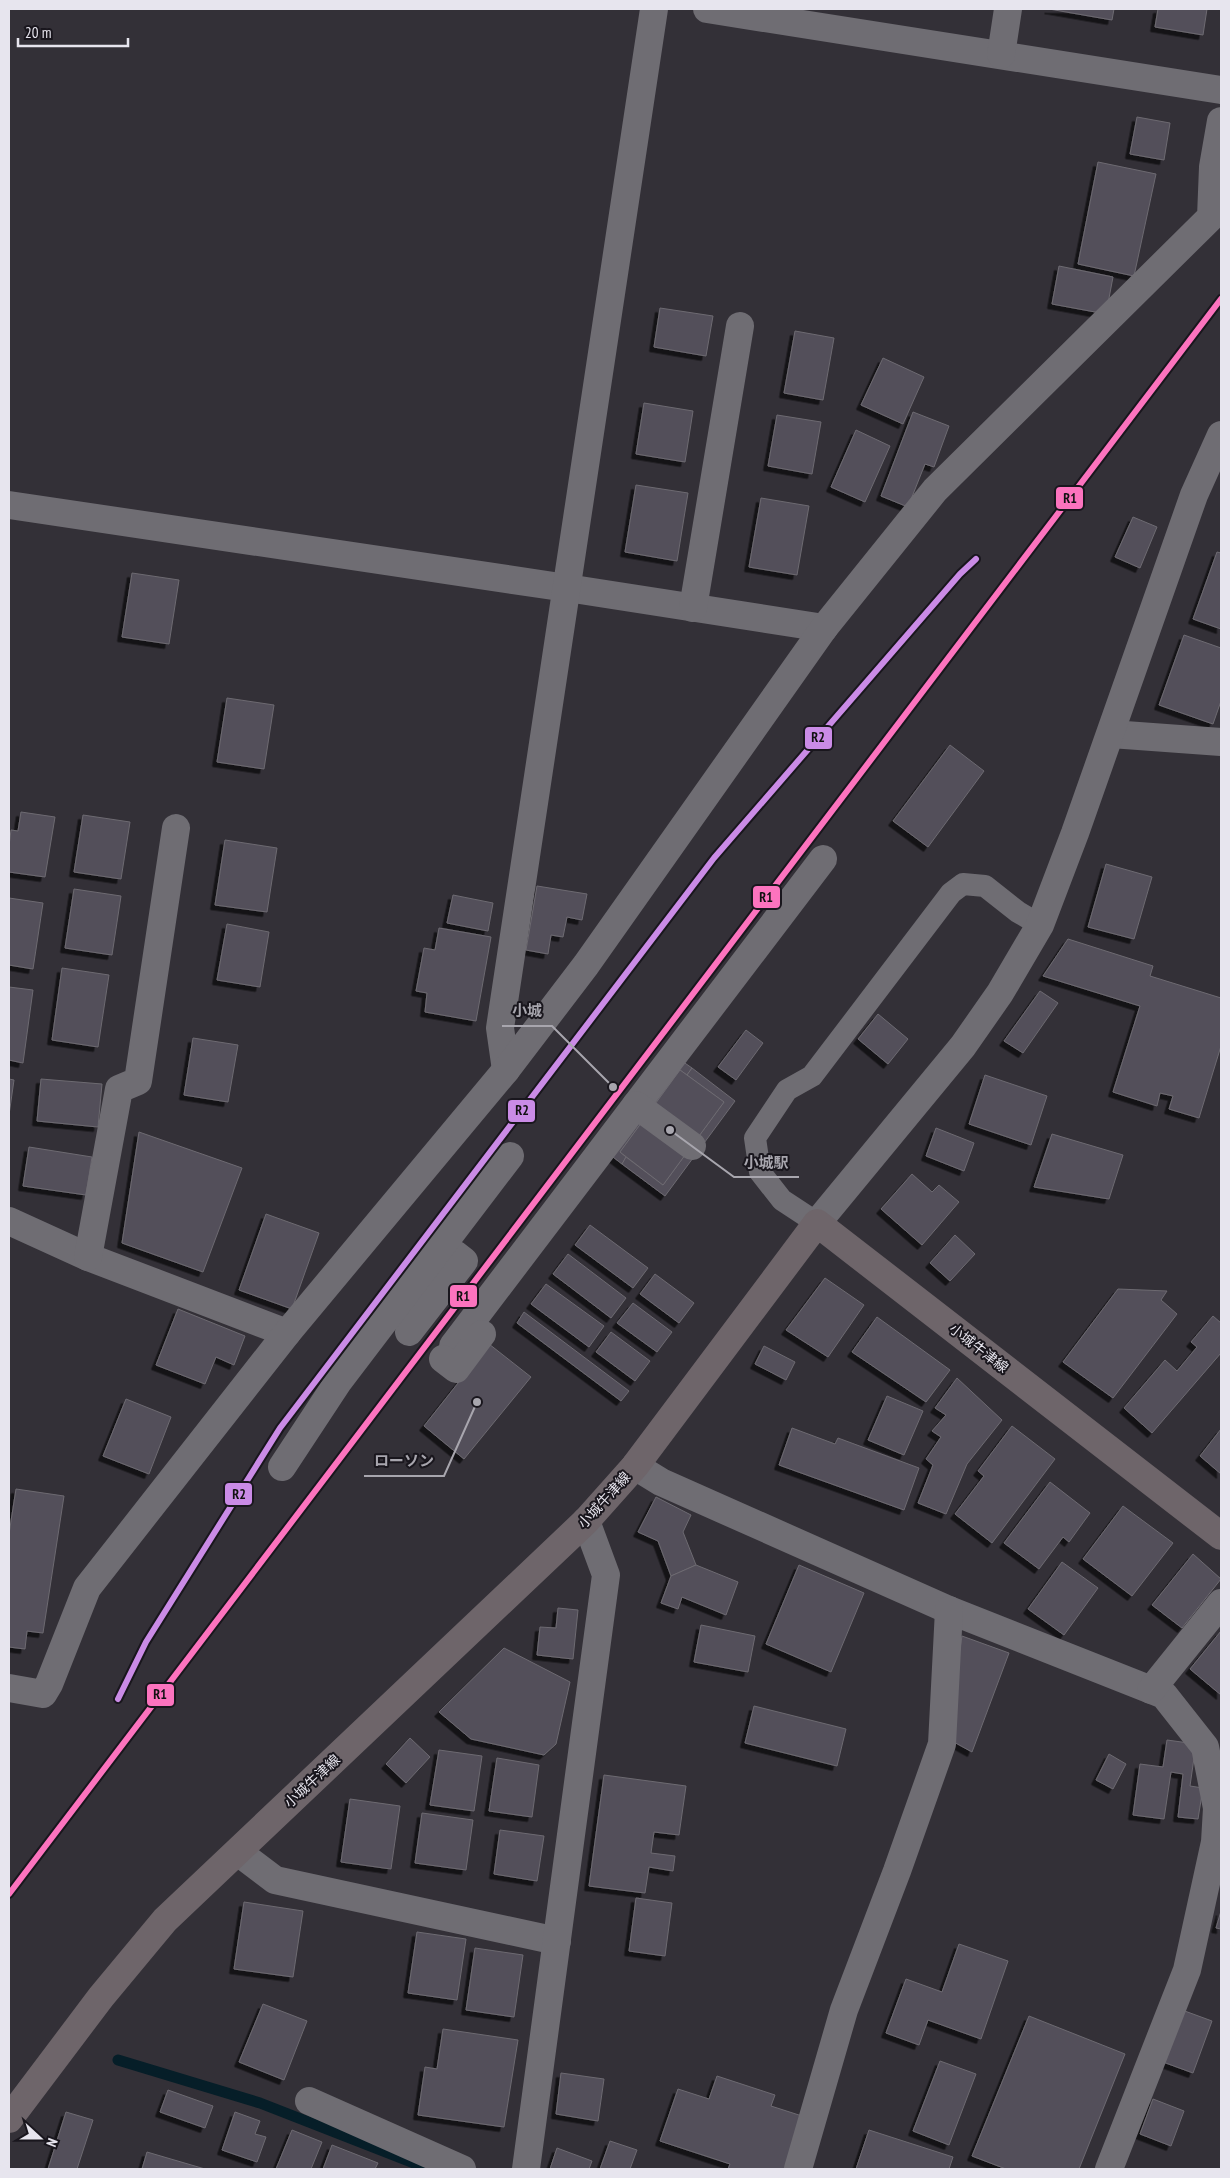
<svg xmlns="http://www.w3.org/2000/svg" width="1230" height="2178" viewBox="0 0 1230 2178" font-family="'PT Sans Narrow','Noto Sans JP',sans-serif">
  <defs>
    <filter id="shadow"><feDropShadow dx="-4.5" dy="4.5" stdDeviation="0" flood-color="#0009"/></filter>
  </defs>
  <rect width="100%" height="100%" fill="#333037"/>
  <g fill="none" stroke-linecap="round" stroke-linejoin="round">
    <polyline stroke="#061e28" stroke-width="11" points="118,2060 260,2103 429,2169"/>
  </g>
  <g fill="#534f5a" stroke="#6d6a71" filter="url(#shadow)">
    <polygon points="1049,9 1114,9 1112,20"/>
    <polygon points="1158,9 1207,9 1203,35 1155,27"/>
    <polygon points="1137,117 1170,123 1164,160 1130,154"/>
    <polygon points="1098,162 1156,174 1134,276 1078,264"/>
    <polygon points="1059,266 1113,277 1106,314 1052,304"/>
    <polygon points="660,308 713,316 706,356 654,347"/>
    <polygon points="795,331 834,338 823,400 784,393"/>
    <polygon points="883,358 924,377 903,424 861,405"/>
    <polygon points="644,403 693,411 685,462 636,454"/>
    <polygon points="913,412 949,426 934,467 925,464 908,507 881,496"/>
    <polygon points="777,415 821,422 812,474 768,466"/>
    <polygon points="856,430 890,446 865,502 831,487"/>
    <polygon points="636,485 688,493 677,561 625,552"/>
    <polygon points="761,498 809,506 797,575 749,567"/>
    <polygon points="1133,517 1157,527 1140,568 1115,557"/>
    <polygon points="1217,552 1221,553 1221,629 1193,619"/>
    <polygon points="132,573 179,580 169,644 122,637"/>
    <polygon points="1184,635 1221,648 1221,701 1213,724 1159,705"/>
    <polygon points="227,698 274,705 264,769 217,762"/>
    <polygon points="950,745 984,771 928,847 893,821"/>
    <polygon points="21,812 55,817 45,877 9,872 9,846 11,830 18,831"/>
    <polygon points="83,815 130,822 121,879 74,872"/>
    <polygon points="225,840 277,848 267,912 215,905"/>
    <polygon points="1106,864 1152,877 1134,939 1088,927"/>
    <polygon points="537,886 587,894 582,920 567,917 563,937 551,935 548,954 526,950"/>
    <polygon points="74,889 121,896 112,955 65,948"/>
    <polygon points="453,895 493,903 488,931 447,923"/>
    <polygon points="9,898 43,903 33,969 9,965"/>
    <polygon points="227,924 269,932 260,987 217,980"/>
    <polygon points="439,928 491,937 476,1021 425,1012 427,993 416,991 424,948 435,950"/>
    <polygon points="1068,939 1153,966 1150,976 1221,998 1221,1046 1199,1118 1169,1109 1173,1096 1160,1093 1157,1106 1113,1092 1140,1006 1043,976"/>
    <polygon points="62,968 109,975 98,1047 52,1040"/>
    <polygon points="9,987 33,990 23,1063 9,1060"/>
    <polygon points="1040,991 1058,1003 1023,1053 1004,1041"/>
    <polygon points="878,1014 908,1039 888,1064 858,1039"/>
    <polygon points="746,1030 763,1043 736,1080 718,1067"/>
    <polygon points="193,1038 238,1045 228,1102 184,1095"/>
    <polygon points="679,1059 692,1068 687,1075 680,1070 620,1152 626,1157 622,1164 609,1154"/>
    <polygon points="692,1068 735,1101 665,1196 622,1164 626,1157 663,1185 724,1102 687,1075"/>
    <polygon points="680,1070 724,1102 663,1185 620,1152"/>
    <polygon points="985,1075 1047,1096 1031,1145 969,1124"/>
    <polygon points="9,1079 14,1080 9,1115"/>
    <polygon points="41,1079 102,1084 98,1127 37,1121"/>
    <polygon points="936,1128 974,1143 964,1171 926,1156"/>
    <polygon points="139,1132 242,1168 203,1272 122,1243"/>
    <polygon points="1052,1134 1123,1155 1109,1199 1034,1187"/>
    <polygon points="29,1147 92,1157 86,1195 23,1186"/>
    <polygon points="912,1174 932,1192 939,1185 959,1202 922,1245 881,1209"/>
    <polygon points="266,1214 319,1233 292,1309 239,1290"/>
    <polygon points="590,1225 648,1268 633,1288 575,1245"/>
    <polygon points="955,1235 975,1254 950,1281 930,1263"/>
    <polygon points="568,1254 626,1298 611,1318 553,1274"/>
    <polygon points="655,1274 694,1303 679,1323 640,1294"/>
    <polygon points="825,1278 864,1305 828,1357 786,1330"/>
    <polygon points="546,1284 604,1326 589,1347 531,1304"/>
    <polygon points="1118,1289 1167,1291 1161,1300 1177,1314 1113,1398 1063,1362"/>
    <polygon points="633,1303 672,1332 657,1352 617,1323"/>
    <polygon points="178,1309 245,1336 234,1365 216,1357 205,1384 156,1365"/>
    <polygon points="524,1312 629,1391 621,1401 517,1323"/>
    <polygon points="1213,1316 1221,1323 1221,1353 1152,1433 1124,1408 1165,1360 1177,1371 1197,1347 1191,1342"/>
    <polygon points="877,1317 950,1370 926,1402 852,1352"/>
    <polygon points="611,1332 650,1361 635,1381 596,1352"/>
    <polygon points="489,1344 531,1377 464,1459 424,1426"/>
    <polygon points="764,1346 795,1362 786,1380 755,1364"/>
    <polygon points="957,1378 1002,1420 967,1464 946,1514 918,1503 933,1465 926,1459 941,1437 932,1431 946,1415 935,1408"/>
    <polygon points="887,1396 923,1411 904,1455 868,1440"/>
    <polygon points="126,1399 171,1417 149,1474 103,1456"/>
    <polygon points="1012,1426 1055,1459 992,1543 955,1514 984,1476 978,1471"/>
    <polygon points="792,1428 835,1444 838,1438 919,1468 904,1510 779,1465"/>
    <polygon points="1221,1429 1221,1474 1200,1456"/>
    <polygon points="1050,1482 1090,1513 1069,1542 1063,1537 1039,1569 1004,1543"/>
    <polygon points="16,1489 64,1496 43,1633 27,1631 25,1649 9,1647 9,1534"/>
    <polygon points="656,1497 691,1515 683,1532 696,1565 671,1576 658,1541 638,1532"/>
    <polygon points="1123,1506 1173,1543 1132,1596 1083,1559"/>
    <polygon points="1193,1554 1221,1579 1182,1628 1152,1605"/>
    <polygon points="1062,1562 1098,1588 1064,1635 1028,1609"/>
    <polygon points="696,1565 738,1582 726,1615 682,1597 678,1609 661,1603 671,1576"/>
    <polygon points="799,1565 864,1593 831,1672 766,1644"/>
    <polygon points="558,1608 578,1610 573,1659 537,1655 540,1627 556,1628"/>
    <polygon points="701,1625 755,1636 748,1672 694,1662"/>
    <polygon points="1221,1631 1221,1695 1190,1669"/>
    <polygon points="962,1636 1009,1653 972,1752 952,1741 956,1674"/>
    <polygon points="504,1648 570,1682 556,1744 544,1755 471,1739 439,1712"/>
    <polygon points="754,1706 846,1729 837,1766 745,1743"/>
    <polygon points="410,1738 430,1757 406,1783 386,1764"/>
    <polygon points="1167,1740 1196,1744 1190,1786 1203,1788 1198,1819 1178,1817 1183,1774 1171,1772 1164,1819 1133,1815 1140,1764 1163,1767"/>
    <polygon points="439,1750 482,1756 474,1811 430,1805"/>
    <polygon points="1109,1754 1126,1764 1113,1789 1096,1780"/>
    <polygon points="497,1758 539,1765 532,1817 489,1811"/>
    <polygon points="604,1775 686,1786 679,1835 654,1832 651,1853 675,1856 673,1871 649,1867 645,1893 589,1886"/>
    <polygon points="350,1799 400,1806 391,1869 341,1862"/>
    <polygon points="422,1813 473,1820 466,1870 415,1863"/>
    <polygon points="500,1830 544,1836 537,1881 494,1874"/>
    <polygon points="636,1898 672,1903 665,1956 629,1951"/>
    <polygon points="244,1902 303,1911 293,1977 234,1969"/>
    <polygon points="1221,1911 1221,1929 1216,1928"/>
    <polygon points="417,1932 466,1939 457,2000 408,1993"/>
    <polygon points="959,1944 1008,1961 981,2039 928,2020 919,2045 886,2033 906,1979 942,1992"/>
    <polygon points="475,1948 523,1955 514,2017 466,2010"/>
    <polygon points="263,2004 307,2021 284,2080 239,2062"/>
    <polygon points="1182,2010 1212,2021 1193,2073 1163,2062"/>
    <polygon points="1029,2016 1125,2054 1079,2169 1006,2169 972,2156"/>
    <polygon points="443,2029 518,2040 504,2127 418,2115 425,2067 437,2069"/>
    <polygon points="940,2061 976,2074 949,2145 913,2131"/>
    <polygon points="561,2073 604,2079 598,2121 556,2114"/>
    <polygon points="717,2076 775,2095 771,2106 802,2116 785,2169 728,2169 730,2164 660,2141 678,2089 709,2099"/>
    <polygon points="168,2090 213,2106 205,2128 160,2112"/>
    <polygon points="1153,2099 1184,2111 1171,2146 1140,2134"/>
    <polygon points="66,2112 93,2120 77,2169 48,2169"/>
    <polygon points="235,2112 260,2121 255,2134 266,2137 257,2162 222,2150"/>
    <polygon points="292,2130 322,2142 311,2169 276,2169"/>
    <polygon points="869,2130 953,2157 949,2169 856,2169"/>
    <polygon points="610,2141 637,2150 630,2169 600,2169"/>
    <polygon points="332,2145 378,2163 375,2169 323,2169"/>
    <polygon points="557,2148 592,2161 589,2169 550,2169"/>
    <polygon points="147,2152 205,2169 142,2169"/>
  </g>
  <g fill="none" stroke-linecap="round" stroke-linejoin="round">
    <polyline stroke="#6f6d73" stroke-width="22" points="817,1223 782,1200 760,1172 755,1138 787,1090 812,1076 951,893 963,884 985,886 1018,912 1040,925"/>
    <g stroke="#6f6d73" stroke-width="28">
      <polyline points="636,1105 823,859"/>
      <polyline points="409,1332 464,1261 455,1254 435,1279"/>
      <polyline points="453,1346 636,1105 692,1146"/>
      <polyline points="443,1359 456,1369 482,1334"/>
      <polyline points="282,1467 338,1382 510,1156"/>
    </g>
    <g stroke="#6f6d73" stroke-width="28">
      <polyline points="707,9 1221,90"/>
      <polyline points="1001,55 1008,9"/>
      <polyline points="9,505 567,588 824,628"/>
      <polyline points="693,608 740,326"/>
      <polyline points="1111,734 1221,742"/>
      <polyline points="506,1070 500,1028 654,9"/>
      <polyline points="9,1221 88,1257 287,1333"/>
      <polyline points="88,1257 119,1089 138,1081 176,828"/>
      <polyline points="635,1466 661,1482 949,1610 1164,1695 1205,1747 1217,1808 1215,1842 1187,1970 1109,2169"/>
      <polyline points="9,1688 43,1694 49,1684 87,1588 287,1333 506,1070 586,965 824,628 935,490 1211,217 1213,167 1221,121"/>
      <polyline points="1151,1690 1221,1603"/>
      <polyline points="238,1852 275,1880 557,1941"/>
      <polyline points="309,2101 462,2169"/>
      <polyline points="526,2169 606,1575 586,1521"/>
      <polyline points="798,2169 844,2010 897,1871 942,1744 949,1610"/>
    </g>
    <polyline stroke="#6f6d73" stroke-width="28" points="817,1223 963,1046 1000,993 1040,925 1075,833 1194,495 1221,435"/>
    <polyline stroke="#6e656a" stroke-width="28" points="9,2119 101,1997 165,1920 586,1521 635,1466 817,1223 1221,1536"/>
    <g stroke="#19161d" stroke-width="10">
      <polyline id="rail-1" points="9,1894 1221,299"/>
    </g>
    <g stroke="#19161d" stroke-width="10">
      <polyline id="rail-2" points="118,1699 146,1642 280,1428 714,858 960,574 976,559"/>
    </g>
    <use href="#rail-1" stroke="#fc73be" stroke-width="6"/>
    <use href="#rail-2" stroke="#ca8be6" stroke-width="6"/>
  </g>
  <g text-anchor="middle" stroke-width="4" stroke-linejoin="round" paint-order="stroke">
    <g font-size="14" fill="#e7e5ee" stroke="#19161d">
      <text transform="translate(979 1348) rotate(38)" y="5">小城牛津線</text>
      <text transform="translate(604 1500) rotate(-48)" y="5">小城牛津線</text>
      <text transform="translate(312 1781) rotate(-43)" y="5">小城牛津線</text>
    </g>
  </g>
  <path fill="none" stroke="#a8a6ae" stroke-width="2" d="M613 1087L552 1026H502M670 1130L734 1177H799M477 1402L444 1476H364"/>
  <g fill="#a8a6ae" stroke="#19161d" stroke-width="2">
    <circle cx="613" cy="1087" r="5"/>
    <circle cx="670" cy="1130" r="5"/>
    <circle cx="477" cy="1402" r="5"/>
  </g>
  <g font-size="15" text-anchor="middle" font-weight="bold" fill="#a8a6ae" stroke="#19161d" stroke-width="4" stroke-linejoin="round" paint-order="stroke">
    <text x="527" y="1016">小城</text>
    <text x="766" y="1168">小城駅</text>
    <text x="404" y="1466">ローソン</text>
  </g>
  <g stroke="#19161d" stroke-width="2">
    <rect x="1055" y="486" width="29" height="24" rx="5" fill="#fc73be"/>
    <rect x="804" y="726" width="29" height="24" rx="5" fill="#ca8be6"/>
    <rect x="752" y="885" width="29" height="24" rx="5" fill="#fc73be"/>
    <rect x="507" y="1099" width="29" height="24" rx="5" fill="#ca8be6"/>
    <rect x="449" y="1284" width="29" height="24" rx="5" fill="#fc73be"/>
    <rect x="224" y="1482" width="29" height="24" rx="5" fill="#ca8be6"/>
    <rect x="146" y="1683" width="29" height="24" rx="5" fill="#fc73be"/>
  </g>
  <g font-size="14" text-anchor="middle" font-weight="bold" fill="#111">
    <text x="1070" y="503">R1</text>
    <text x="818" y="742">R2</text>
    <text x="766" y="902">R1</text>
    <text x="522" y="1115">R2</text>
    <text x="463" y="1301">R1</text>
    <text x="239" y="1499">R2</text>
    <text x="160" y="1699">R1</text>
  </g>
  <rect width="1230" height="2178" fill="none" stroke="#e7e5ee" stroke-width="20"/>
  <g transform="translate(40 2138) rotate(111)" stroke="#19161d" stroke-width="4" paint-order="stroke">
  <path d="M0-4L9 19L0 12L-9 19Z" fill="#e7e5ee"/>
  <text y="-8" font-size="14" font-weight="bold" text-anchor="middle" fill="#e7e5ee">N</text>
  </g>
  <path d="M18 38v8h110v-8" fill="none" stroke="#e7e5ee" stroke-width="2.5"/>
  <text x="25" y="38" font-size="15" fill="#e7e5ee" stroke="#19161d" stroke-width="4" paint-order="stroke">20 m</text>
</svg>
